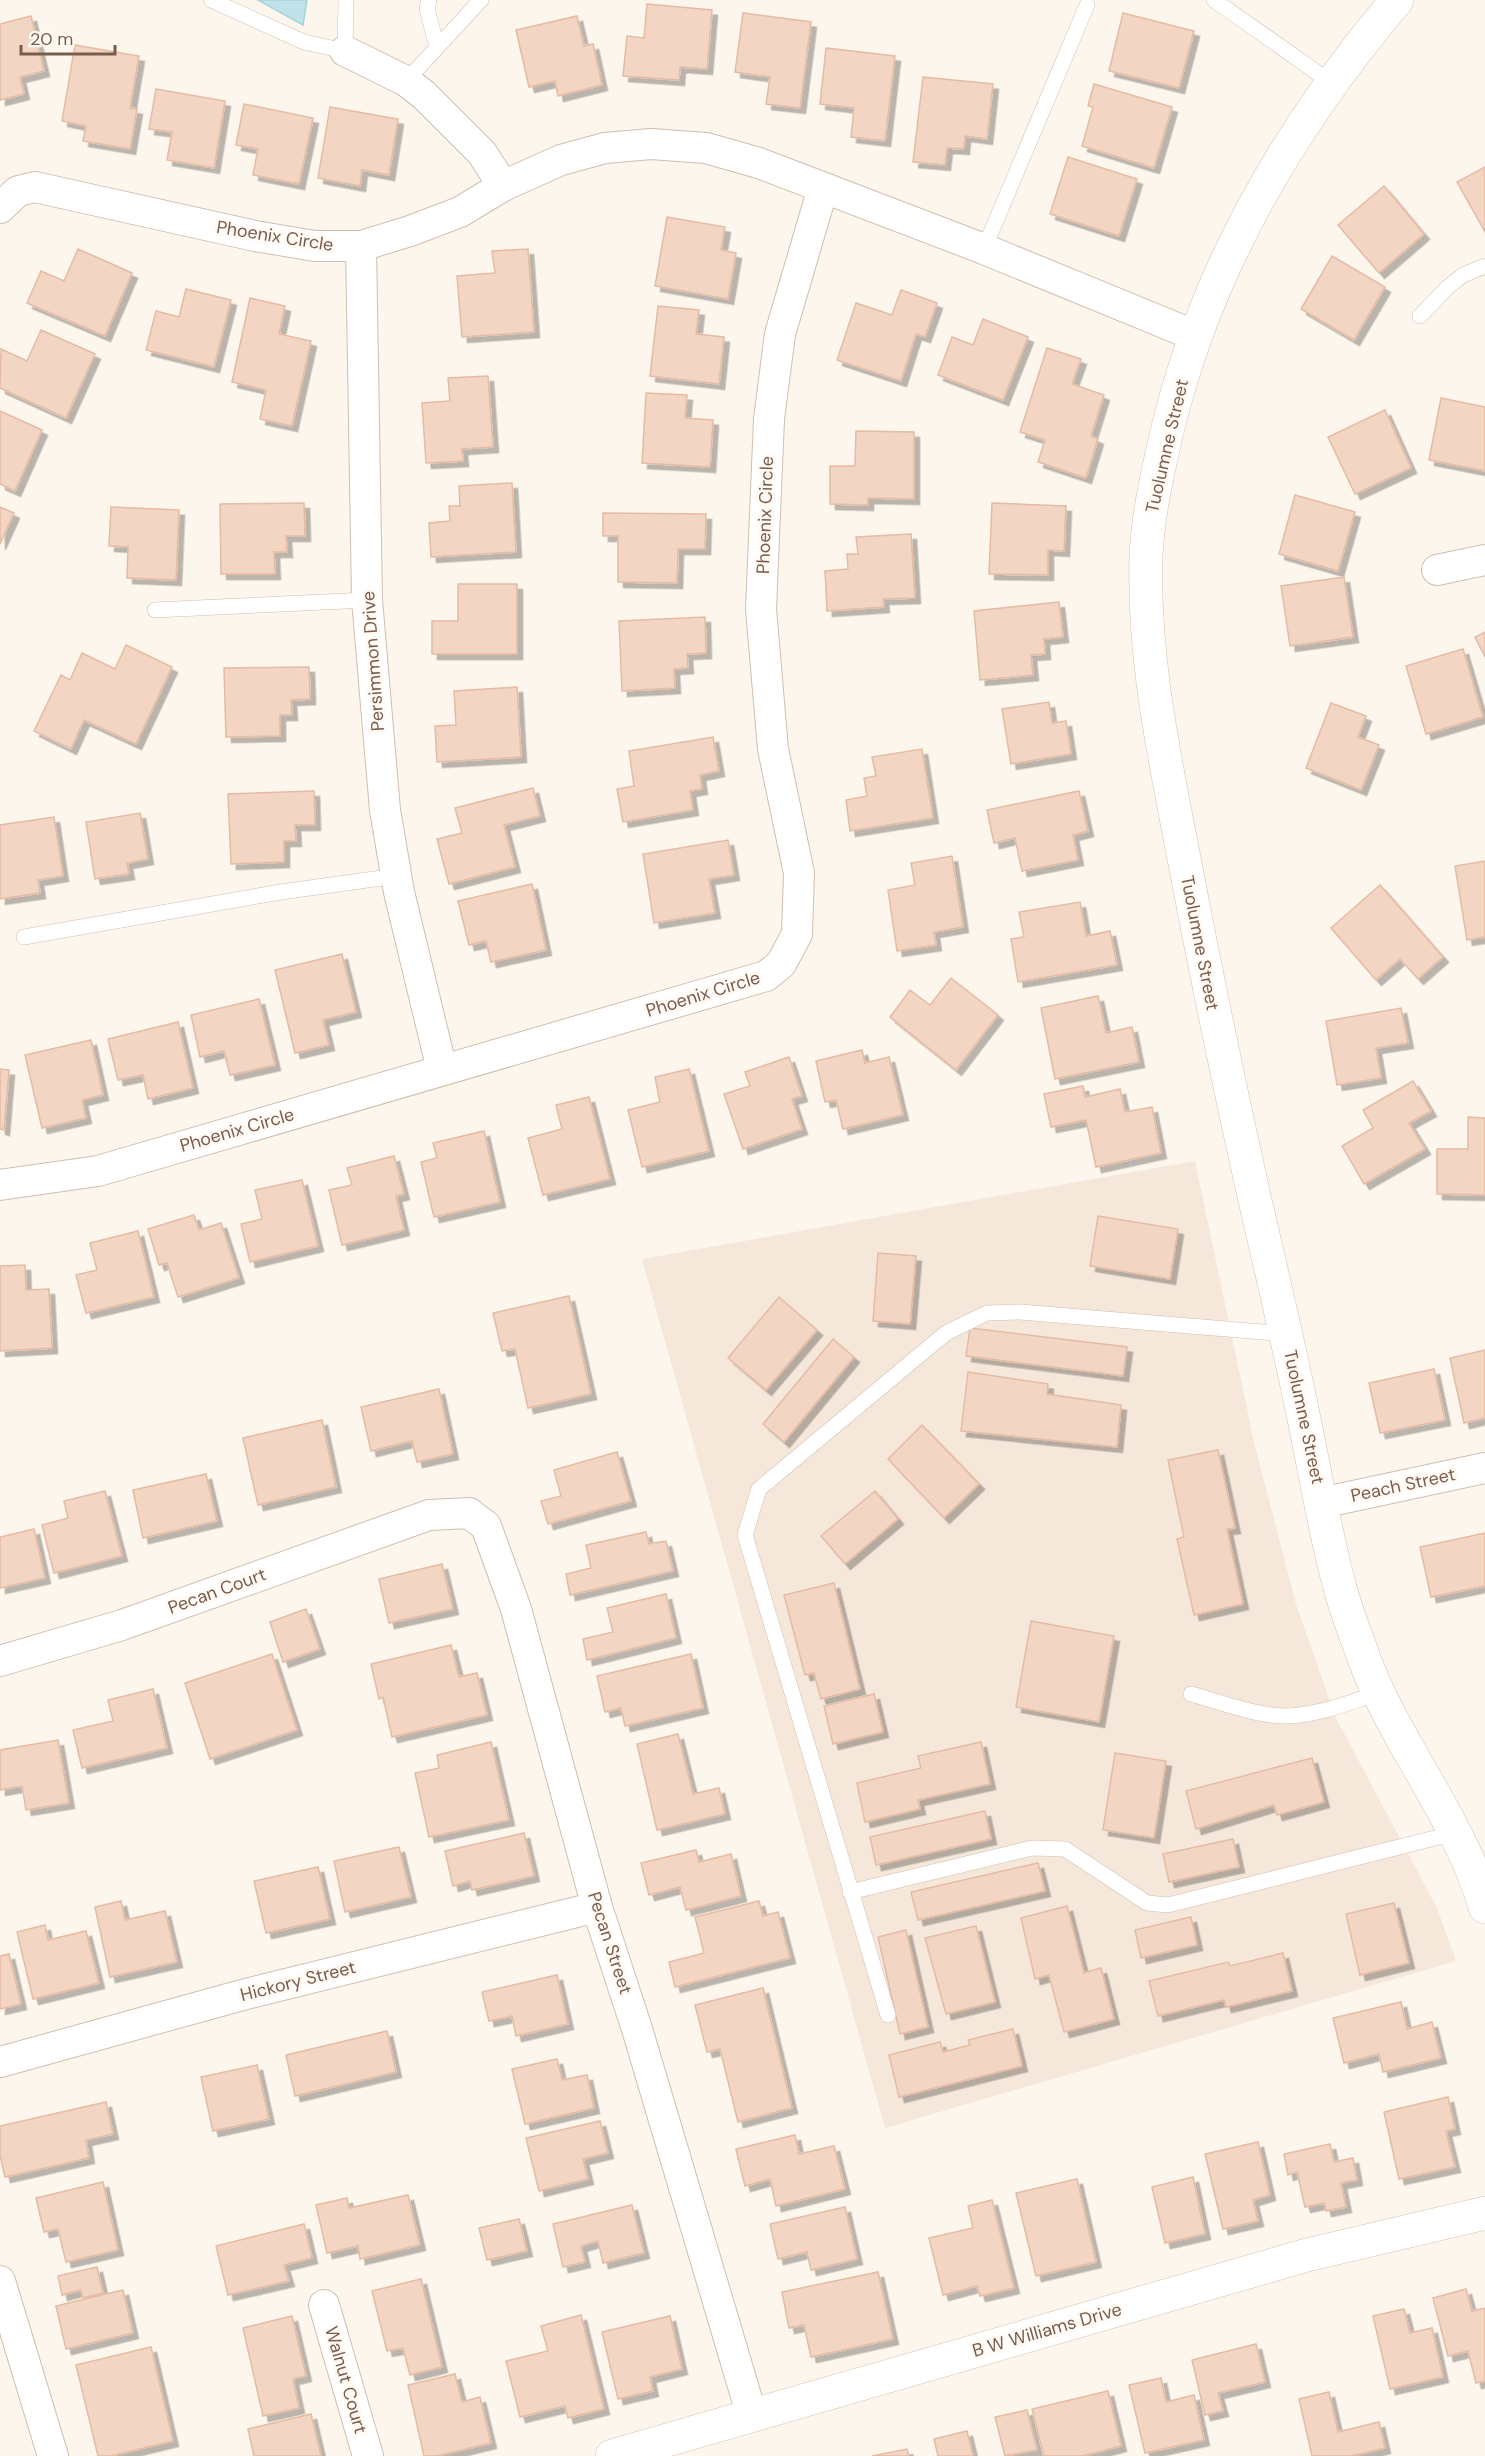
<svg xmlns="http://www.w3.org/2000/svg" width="1485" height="2456" viewBox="0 0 1485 2456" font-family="'DM Sans',sans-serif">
  <defs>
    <filter id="shadow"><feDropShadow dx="5.5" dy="5.5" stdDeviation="0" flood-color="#0004"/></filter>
  </defs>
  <rect width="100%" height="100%" fill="#fdf6ec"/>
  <polygon fill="#f5e8da" points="1195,1161 1254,1442 1296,1604 1336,1718 1437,1908 1456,1961 885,2128 642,1259"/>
  <polygon fill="#bfe3e8" stroke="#a5d3da" stroke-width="1.5" points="258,0 307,0 303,25"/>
  <g fill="#f3d5c3" stroke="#e6bba3" stroke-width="1.5" filter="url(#shadow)">
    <polygon points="647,4 712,10 707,69 680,67 679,80 623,76 627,36 644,38"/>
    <polygon points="743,13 811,22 800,108 766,104 770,77 735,72"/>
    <polygon points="1123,13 1194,31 1179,88 1109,71"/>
    <polygon points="31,16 44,71 20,77 24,94 0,100 0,24"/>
    <polygon points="577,16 584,46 593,44 602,85 558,96 555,81 529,87 516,30"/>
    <polygon points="75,45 139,56 130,108 137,109 130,149 83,141 86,126 62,121"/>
    <polygon points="826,48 895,56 885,141 851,137 854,108 820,104"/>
    <polygon points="923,77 993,84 987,139 965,136 964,149 947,148 945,165 913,162"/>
    <polygon points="1094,84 1172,107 1154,168 1082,146 1093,107 1088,106"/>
    <polygon points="156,89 225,101 214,168 167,160 172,132 149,129"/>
    <polygon points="244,104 313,118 299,184 253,175 258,149 236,145"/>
    <polygon points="330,107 398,119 389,175 362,170 360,186 318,178"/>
    <polygon points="1068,157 1137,179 1119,236 1050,214"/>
    <polygon points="1485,167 1485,232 1457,182"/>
    <polygon points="1384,186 1424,234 1379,273 1338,225"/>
    <polygon points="667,217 725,227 721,250 736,253 728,299 655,286"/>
    <polygon points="78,249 132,273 105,336 27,303 41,271 64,281"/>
    <polygon points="528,249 534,332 462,337 457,276 495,273 492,251"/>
    <polygon points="1332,256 1385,287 1354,340 1301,309"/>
    <polygon points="186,289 231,300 214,367 146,350 156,311 179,317"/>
    <polygon points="901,290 937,303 925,337 916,334 901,381 837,360 856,303 892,315"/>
    <polygon points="250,298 285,306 279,334 311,341 292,426 260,419 266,390 232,382"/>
    <polygon points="658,306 699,310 696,334 724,337 719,384 650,376"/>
    <polygon points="983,319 1028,337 1003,400 938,375 952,337 973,345"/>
    <polygon points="41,330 95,354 66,418 0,388 1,349 27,361"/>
    <polygon points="1047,348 1081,359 1072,384 1104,395 1091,436 1098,439 1086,478 1038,462 1045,440 1020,432"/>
    <polygon points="488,376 493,447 462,449 463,461 426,463 422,403 450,401 448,378"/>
    <polygon points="646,393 687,395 685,418 713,420 710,467 642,463"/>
    <polygon points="1441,398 1485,407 1485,471 1429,460"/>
    <polygon points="1385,410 1411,468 1355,494 1328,437"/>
    <polygon points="0,411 42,430 15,491 0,484"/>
    <polygon points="856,431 914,432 914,499 868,498 868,505 830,504 830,466 855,466"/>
    <polygon points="512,483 516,552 431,557 429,523 450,521 449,506 460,506 459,486"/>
    <polygon points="1295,495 1355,512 1338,571 1279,554"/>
    <polygon points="304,503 305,536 286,536 287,552 274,552 275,574 221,574 220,504"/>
    <polygon points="992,503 1066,506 1064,551 1048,550 1048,575 989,574"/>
    <polygon points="0,507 14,513 0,544"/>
    <polygon points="111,507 179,510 176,580 127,578 128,547 109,546"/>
    <polygon points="603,513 706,514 705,549 678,549 677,583 618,582 618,536 603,536"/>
    <polygon points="911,534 915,598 883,599 884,607 827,611 825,571 848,569 847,554 858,554 856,537"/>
    <polygon points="1344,577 1353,637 1290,646 1281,586"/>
    <polygon points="458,584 517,584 517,654 432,654 432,621 458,621"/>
    <polygon points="1059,602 1063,637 1044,639 1045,654 1031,655 1033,675 980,680 974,611"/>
    <polygon points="705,617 706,653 687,654 688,668 674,669 675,688 622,691 619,621"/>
    <polygon points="1485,632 1485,657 1475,637"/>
    <polygon points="126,645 172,667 136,744 84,720 71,749 34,731 61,675 70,680 82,653 115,669"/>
    <polygon points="1463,649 1483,717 1426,734 1406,666"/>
    <polygon points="309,667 310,699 291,700 292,715 280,715 280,736 226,737 224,668"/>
    <polygon points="517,687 521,757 437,762 435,726 456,725 454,691"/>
    <polygon points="1049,702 1052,723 1066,721 1071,754 1011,764 1002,709"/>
    <polygon points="1331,703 1366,716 1358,737 1379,745 1361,790 1306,768"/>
    <polygon points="713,737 719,771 700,775 702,789 690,791 693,810 623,822 617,789 634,786 629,751"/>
    <polygon points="922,749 933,818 850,831 846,800 867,796 864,778 876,776 872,757"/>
    <polygon points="533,788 540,816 504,825 515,867 449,884 437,839 462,833 455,808"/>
    <polygon points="314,791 315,825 295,825 296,841 284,841 284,862 231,864 228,794"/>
    <polygon points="1079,791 1088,831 1073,835 1078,860 1022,871 1015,838 994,843 987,810"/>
    <polygon points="140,813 148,859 127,863 129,874 95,879 86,822"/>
    <polygon points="54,817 63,876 38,880 40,893 0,899 0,825"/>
    <polygon points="728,840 734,875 709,879 715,913 654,923 643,854"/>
    <polygon points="952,856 963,927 934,932 936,945 897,951 888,890 915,885 911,863"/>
    <polygon points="1485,861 1485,937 1467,940 1455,866"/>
    <polygon points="532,884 546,950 491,962 486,941 469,945 458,901"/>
    <polygon points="1380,885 1443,957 1418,979 1400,959 1376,980 1331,928"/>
    <polygon points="1080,902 1086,936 1110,931 1117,965 1018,982 1011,939 1024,937 1019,912"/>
    <polygon points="342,954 356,1012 323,1020 329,1045 295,1053 275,970"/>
    <polygon points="951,978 998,1015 956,1070 890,1017 910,990 930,1005"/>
    <polygon points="1098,996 1106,1033 1132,1027 1139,1062 1055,1079 1041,1008"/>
    <polygon points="259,999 275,1065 230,1075 224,1051 200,1057 191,1015"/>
    <polygon points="1401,1008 1408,1043 1376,1048 1381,1078 1337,1085 1326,1021"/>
    <polygon points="178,1022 193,1088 148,1099 143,1075 118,1080 108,1039"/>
    <polygon points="91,1040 103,1095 82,1100 86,1118 42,1128 25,1055"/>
    <polygon points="862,1050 865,1063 889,1057 903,1115 843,1129 836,1100 825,1102 816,1061"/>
    <polygon points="789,1057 802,1096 792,1099 802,1129 743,1149 724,1094 750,1086 745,1072"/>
    <polygon points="0,1069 9,1070 4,1130 0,1129"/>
    <polygon points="689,1069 709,1151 642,1167 628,1110 660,1102 655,1077"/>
    <polygon points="1413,1081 1431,1111 1409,1123 1425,1149 1364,1184 1342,1146 1373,1128 1363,1110"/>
    <polygon points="1083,1086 1085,1097 1120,1089 1125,1112 1152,1107 1161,1153 1096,1167 1086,1120 1051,1127 1044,1094"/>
    <polygon points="589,1097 610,1179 543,1195 528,1138 562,1129 556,1105"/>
    <polygon points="1468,1117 1485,1118 1485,1195 1437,1194 1437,1149 1468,1149"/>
    <polygon points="484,1131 500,1202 434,1217 421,1162 437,1158 433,1143"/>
    <polygon points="394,1156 404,1194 396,1196 404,1230 342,1245 329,1190 352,1185 347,1168"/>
    <polygon points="302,1180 318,1246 250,1262 241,1224 262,1219 255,1190"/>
    <polygon points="194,1215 199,1230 221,1223 239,1278 178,1297 167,1263 159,1265 148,1229"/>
    <polygon points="1098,1216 1178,1229 1170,1279 1090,1266"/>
    <polygon points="138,1231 154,1297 86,1313 76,1275 97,1270 90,1243"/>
    <polygon points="878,1253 916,1256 910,1324 873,1321"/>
    <polygon points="25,1265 26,1290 49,1289 52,1348 0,1351 0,1266"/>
    <polygon points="569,1296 591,1394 528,1408 515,1349 502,1351 493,1313"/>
    <polygon points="779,1297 817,1330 766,1390 728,1358"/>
    <polygon points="970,1328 1127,1347 1123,1376 966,1356"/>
    <polygon points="833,1339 854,1357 784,1442 763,1424"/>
    <polygon points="1485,1350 1485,1418 1464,1423 1450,1358"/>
    <polygon points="1434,1369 1445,1420 1380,1433 1369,1383"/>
    <polygon points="968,1372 1048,1384 1047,1394 1121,1405 1117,1447 961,1431"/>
    <polygon points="439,1389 453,1454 417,1462 412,1441 371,1451 361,1407"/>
    <polygon points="322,1420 336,1487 258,1505 243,1438"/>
    <polygon points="922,1425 979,1484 944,1518 888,1459"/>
    <polygon points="1218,1450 1235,1528 1227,1529 1243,1604 1194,1615 1177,1539 1184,1537 1168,1460"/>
    <polygon points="617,1452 631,1501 548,1524 541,1501 561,1496 554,1470"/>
    <polygon points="206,1474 217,1521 143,1538 133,1490"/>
    <polygon points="105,1491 122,1556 54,1573 42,1525 68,1518 64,1501"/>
    <polygon points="875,1491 898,1519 845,1564 821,1536"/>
    <polygon points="34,1529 45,1578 0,1588 0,1537"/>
    <polygon points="646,1532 649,1544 666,1541 673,1571 570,1595 566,1574 591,1568 586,1545"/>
    <polygon points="1485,1533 1485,1586 1431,1597 1420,1547"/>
    <polygon points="442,1564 453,1609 389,1623 379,1579"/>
    <polygon points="834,1583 860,1689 821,1699 814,1673 805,1675 784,1595"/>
    <polygon points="666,1594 676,1638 587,1660 583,1639 613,1632 607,1608"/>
    <polygon points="306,1609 320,1649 283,1662 270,1622"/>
    <polygon points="1031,1621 1114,1636 1099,1722 1016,1707"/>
    <polygon points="451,1645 459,1677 477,1673 487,1715 392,1737 383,1697 379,1699 371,1664"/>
    <polygon points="272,1654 297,1730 210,1759 185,1683"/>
    <polygon points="691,1654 703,1708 625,1726 621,1708 605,1712 597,1676"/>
    <polygon points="153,1689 167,1748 82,1768 73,1730 113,1721 108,1700"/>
    <polygon points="874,1694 883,1732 833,1744 824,1706"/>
    <polygon points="678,1734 693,1794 719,1788 725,1814 657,1830 637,1744"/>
    <polygon points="58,1740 69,1803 26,1810 22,1786 0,1790 0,1750"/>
    <polygon points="491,1742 509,1820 429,1837 415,1773 439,1768 437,1755"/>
    <polygon points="981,1742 990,1784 918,1800 920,1809 865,1822 857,1783 921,1768 918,1756"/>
    <polygon points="1115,1753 1166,1761 1154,1838 1103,1830"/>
    <polygon points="1312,1758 1324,1802 1277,1815 1274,1805 1196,1829 1186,1791"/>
    <polygon points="985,1811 991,1839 876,1865 870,1837"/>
    <polygon points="524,1833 534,1876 472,1890 470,1881 453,1886 445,1851"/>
    <polygon points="1233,1839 1239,1867 1169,1882 1163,1854"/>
    <polygon points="399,1847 411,1897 345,1912 334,1861"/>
    <polygon points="696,1850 699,1862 731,1854 741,1896 686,1910 680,1887 649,1895 641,1863"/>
    <polygon points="1038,1863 1045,1891 918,1920 911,1892"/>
    <polygon points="318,1867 330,1919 266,1933 254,1881"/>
    <polygon points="121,1901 125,1920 165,1911 177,1962 110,1977 95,1907"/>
    <polygon points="759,1901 763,1916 778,1912 790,1958 675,1987 669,1962 704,1953 695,1917"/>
    <polygon points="1394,1903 1409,1963 1360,1975 1346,1914"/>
    <polygon points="1067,1906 1084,1973 1101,1968 1114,2019 1064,2032 1049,1975 1035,1979 1021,1918"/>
    <polygon points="1191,1917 1197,1945 1141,1958 1135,1930"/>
    <polygon points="45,1925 48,1940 86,1931 99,1983 33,1999 17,1932"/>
    <polygon points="976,1926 995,2002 946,2014 925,1938"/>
    <polygon points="906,1930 928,2027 900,2034 878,1937"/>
    <polygon points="1283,1953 1292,1991 1226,2007 1224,2000 1158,2016 1149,1981 1228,1962 1230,1966"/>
    <polygon points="9,1954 21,2004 0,2009 0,1956"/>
    <polygon points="557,1975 568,2024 516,2036 512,2016 489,2021 482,1992"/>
    <polygon points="763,1988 792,2108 738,2122 720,2049 707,2052 695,2005"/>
    <polygon points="1401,2002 1407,2029 1432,2022 1441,2058 1383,2072 1379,2054 1344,2063 1333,2018"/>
    <polygon points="1013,2029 1022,2066 899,2097 889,2055 940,2042 943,2052 970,2045 968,2040"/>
    <polygon points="387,2031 396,2072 295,2096 286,2055"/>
    <polygon points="557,2059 562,2080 587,2075 594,2108 525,2124 512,2069"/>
    <polygon points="257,2065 269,2119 213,2131 201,2077"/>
    <polygon points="1448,2097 1455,2129 1446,2131 1455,2167 1399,2179 1384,2112"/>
    <polygon points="106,2102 113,2134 86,2140 89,2158 5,2177 0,2155 0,2126"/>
    <polygon points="600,2121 608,2153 583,2159 588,2179 539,2191 526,2138"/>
    <polygon points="795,2135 799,2154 834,2146 845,2189 776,2206 770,2179 745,2186 736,2149"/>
    <polygon points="1258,2142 1270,2195 1253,2200 1258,2221 1223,2229 1205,2154"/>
    <polygon points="1330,2144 1334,2162 1353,2158 1357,2180 1341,2183 1346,2207 1326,2211 1324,2203 1305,2207 1297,2172 1288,2175 1284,2154"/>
    <polygon points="1193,2177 1205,2234 1165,2243 1152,2187"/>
    <polygon points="1077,2179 1096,2262 1036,2276 1016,2193"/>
    <polygon points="103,2182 118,2250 66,2262 58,2229 44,2232 36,2198"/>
    <polygon points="408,2195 420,2245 360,2259 358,2246 327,2253 316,2205 347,2198 349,2208"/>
    <polygon points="992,2200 1014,2288 980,2296 977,2286 943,2295 929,2238 973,2228 968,2206"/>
    <polygon points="632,2205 644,2253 603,2263 598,2241 581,2246 585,2262 563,2267 553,2224"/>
    <polygon points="845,2207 857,2259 811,2270 807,2252 778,2259 770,2224"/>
    <polygon points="519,2219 527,2251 487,2260 479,2228"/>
    <polygon points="304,2224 312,2258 284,2265 289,2281 228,2295 216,2246"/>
    <polygon points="97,2267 103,2293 83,2298 81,2290 62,2295 58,2276"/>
    <polygon points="878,2272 893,2339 811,2357 804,2325 789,2328 782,2292"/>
    <polygon points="421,2279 442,2367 410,2375 403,2348 387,2351 372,2291"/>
    <polygon points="1466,2289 1472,2311 1485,2308 1485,2381 1476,2383 1468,2351 1448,2356 1433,2298"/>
    <polygon points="123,2290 133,2333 66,2349 56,2306"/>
    <polygon points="1404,2309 1410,2333 1432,2328 1443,2377 1390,2389 1373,2316"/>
    <polygon points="581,2315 604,2409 568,2418 565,2406 520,2417 506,2361 548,2351 541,2326"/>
    <polygon points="292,2316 306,2376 293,2379 299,2408 263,2416 243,2328"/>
    <polygon points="670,2316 682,2369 650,2377 653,2391 618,2399 602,2332"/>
    <polygon points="1256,2344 1265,2382 1218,2393 1223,2411 1205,2415 1192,2360"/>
    <polygon points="151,2347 173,2441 111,2456 98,2456 76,2365"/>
    <polygon points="455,2374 462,2402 480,2397 491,2443 437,2456 424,2456 408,2385"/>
    <polygon points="1161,2378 1166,2402 1194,2395 1204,2440 1145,2453 1129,2385"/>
    <polygon points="1108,2391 1121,2446 1082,2456 1044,2456 1032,2409"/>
    <polygon points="1329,2392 1338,2432 1379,2422 1385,2448 1352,2456 1312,2456 1299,2399"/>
    <polygon points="1027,2410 1037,2450 1005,2456 995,2417"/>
    <polygon points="311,2414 321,2456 254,2456 248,2429"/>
    <polygon points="967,2431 973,2456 938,2456 934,2439"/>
    <polygon points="907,2449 909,2456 872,2456"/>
  </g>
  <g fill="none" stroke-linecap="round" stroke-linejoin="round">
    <g stroke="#d1beb0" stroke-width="16">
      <g id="lane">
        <polyline points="211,0 304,42 345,51 346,0"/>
        <polyline points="429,0 427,9 437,47"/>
        <polyline points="1214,0 1332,83"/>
        <polyline points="406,81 481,0"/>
        <polyline points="984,249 1087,5"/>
        <polyline points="1420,316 1448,287 1463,275 1485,266"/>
        <polyline points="155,610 367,600"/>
        <polyline points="24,937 281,892 396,876"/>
        <path d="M 1191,1694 C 1220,1702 1259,1717 1288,1716 C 1319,1715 1350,1702 1379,1693"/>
        <polyline points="850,1892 1032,1848 1065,1849 1147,1903 1168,1905 1455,1833"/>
        <polyline points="888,2015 745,1535 759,1489 946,1333 987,1313 1020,1312 1286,1334"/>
      </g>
    </g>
    <g stroke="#d1beb0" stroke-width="32">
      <g id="street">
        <polyline points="345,51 406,81 424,95 482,153 503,186"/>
        <polyline points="0,208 18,191 35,187 255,236 315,246 361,246 410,231 460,212 503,186 561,160 605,148 651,144 706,148 759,163 984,249 1196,336"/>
        <polyline points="361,246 367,600 385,810 399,892 442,1070"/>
        <polyline points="1437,570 1485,560"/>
        <polyline points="0,1185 98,1171 766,976 781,964 797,934 799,873 773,749 761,609 769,419 780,334 823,188"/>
        <polyline points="1321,1503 1485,1468"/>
        <polyline points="0,1661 122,1625 429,1515 469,1513 486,1526 516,1609 597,1907 637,2029 752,2416"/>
        <polyline points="0,2062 246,1994 597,1907"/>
        <polyline points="0,2281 53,2456"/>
        <polyline points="324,2305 368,2456"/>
      </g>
    </g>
    <g stroke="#d6c0b0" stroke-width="34">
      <g id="secondary">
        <path d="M 1397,0 C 1290,126 1204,273 1166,436 C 1157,475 1148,515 1146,556 C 1143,657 1163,749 1182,848 C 1204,964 1228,1080 1254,1196 C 1271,1269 1288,1341 1303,1414 C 1315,1471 1324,1528 1339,1584 C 1345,1609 1356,1635 1365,1661 C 1397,1746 1460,1819 1485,1907"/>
        <polyline points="612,2456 1307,2255 1485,2213"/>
      </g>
    </g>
    <use href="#lane" stroke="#fff" stroke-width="15"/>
    <use href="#street" stroke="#fff" stroke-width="30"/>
    <use href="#secondary" stroke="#fff" stroke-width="33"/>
  </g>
  <g text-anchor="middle" stroke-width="6" stroke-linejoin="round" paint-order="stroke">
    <g font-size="18" fill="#7a5c4d" stroke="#fffaf3">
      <text transform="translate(275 236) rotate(9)" y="6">Phoenix Circle</text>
      <text transform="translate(1167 446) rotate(-77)" y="6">Tuolumne Street</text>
      <text transform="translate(765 515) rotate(-88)" y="6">Phoenix Circle</text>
      <text transform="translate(373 661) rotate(-94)" y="6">Persimmon Drive</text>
      <text transform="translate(1200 943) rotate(79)" y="6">Tuolumne Street</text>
      <text transform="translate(703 994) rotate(-17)" y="6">Phoenix Circle</text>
      <text transform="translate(237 1130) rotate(-16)" y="6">Phoenix Circle</text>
      <text transform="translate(1304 1417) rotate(78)" y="6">Tuolumne Street</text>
      <text transform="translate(1403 1485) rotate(-12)" y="6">Peach Street</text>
      <text transform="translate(217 1591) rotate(-20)" y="6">Pecan Court</text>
      <text transform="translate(610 1943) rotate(72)" y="6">Pecan Street</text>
      <text transform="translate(298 1981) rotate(-14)" y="6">Hickory Street</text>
      <text transform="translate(1047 2330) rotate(-16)" y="6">B W Williams Drive</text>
      <text transform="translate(346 2380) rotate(74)" y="6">Walnut Court</text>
    </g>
  </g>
  <path d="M21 45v9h94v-9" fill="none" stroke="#7a5c4d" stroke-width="3"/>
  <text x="30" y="45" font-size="18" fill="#7a5c4d" stroke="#fffaf3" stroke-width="4.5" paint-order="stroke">20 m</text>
</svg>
